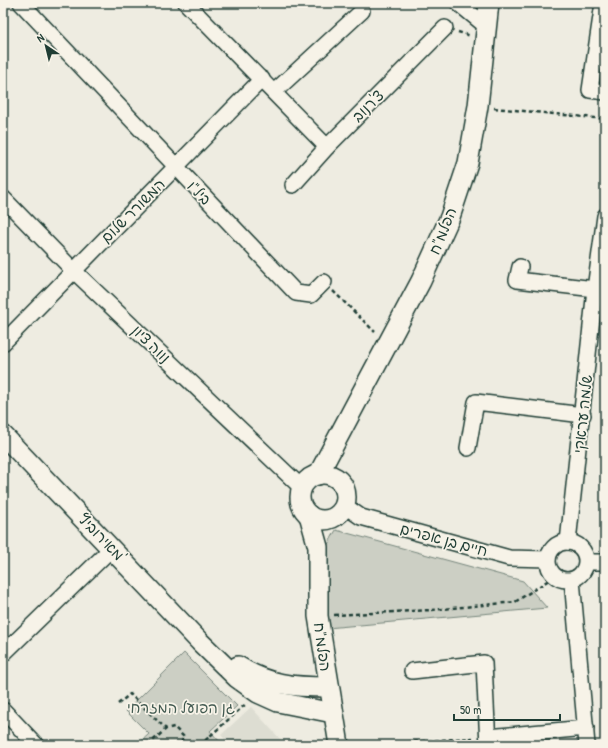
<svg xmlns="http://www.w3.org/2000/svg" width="608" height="748" viewBox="0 0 608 748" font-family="'Patrick Hand','Playpen Sans Hebrew',sans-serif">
  <rect width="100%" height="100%" fill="#eeece1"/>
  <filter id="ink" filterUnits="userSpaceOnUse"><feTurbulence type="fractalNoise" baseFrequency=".025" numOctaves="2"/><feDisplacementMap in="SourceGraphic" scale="8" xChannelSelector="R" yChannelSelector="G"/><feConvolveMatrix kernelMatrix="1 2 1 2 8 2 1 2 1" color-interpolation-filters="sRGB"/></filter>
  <g filter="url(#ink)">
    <polygon fill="#ddddd2" points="251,707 281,740 276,745 230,745 221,735"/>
    <g fill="#cccfc4" stroke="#76867c">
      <polygon points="336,530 523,581 547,608 327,628 326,548"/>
      <polygon points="184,653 237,706 210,731 221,743 219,745 137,745 149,734 126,711"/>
    </g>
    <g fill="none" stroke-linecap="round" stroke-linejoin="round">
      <g stroke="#1f3d34" stroke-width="18">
        <g id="minor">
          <polyline points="21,3 296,293 311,295 324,282"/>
          <polyline points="186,3 327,147"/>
          <polyline points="458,3 486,26"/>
          <polyline points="603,3 590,90 605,92"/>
          <polyline points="274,92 362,11"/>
          <polyline points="293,185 327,147 445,28"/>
          <polyline points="3,198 74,271 302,488"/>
          <polyline points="520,267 517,280 595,289"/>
          <polyline points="3,343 262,79"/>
          <polyline points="468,448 476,402 583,415"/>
          <polyline points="345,506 361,517 509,558 548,559"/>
          <circle cx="567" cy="561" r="19"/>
          <polyline points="568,542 595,289 605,216"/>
          <polyline points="587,562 605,562"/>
          <polyline points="572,580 587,745"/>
          <polyline points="3,654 112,548"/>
          <polyline points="412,671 484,663 488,745"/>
          <polyline points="3,710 36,745"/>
          <polyline points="488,737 586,728"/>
        </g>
      </g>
      <g stroke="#1f3d34" stroke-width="22">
        <g id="tertiary">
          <polyline points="3,435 200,642 237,678 258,693 278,702 333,713"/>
          <circle cx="323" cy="497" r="23"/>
          <polyline points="318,475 421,281 450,217 468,163 478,106 489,3"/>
          <polyline points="309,515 318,547 318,616 339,745"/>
          <path d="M 238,666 C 268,685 293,687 328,687"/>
        </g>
      </g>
      <g stroke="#1f3d34" stroke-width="2.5" stroke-dasharray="4 3" stroke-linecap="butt">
        <polyline points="458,32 471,36"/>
        <polyline points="494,108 605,119"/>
        <polyline points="333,291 375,332"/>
        <polyline points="334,615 432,610 515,602 555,576"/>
        <polyline points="118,704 130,694 166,729"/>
        <polyline points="148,745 166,729 174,727 184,737 180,745"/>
        <polyline points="200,745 247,703"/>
        <polyline points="365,745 473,738"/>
      </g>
      <use href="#minor" stroke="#f7f3e8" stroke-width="15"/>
      <use href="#tertiary" stroke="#f7f3e8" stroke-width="19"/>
    </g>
  </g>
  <g text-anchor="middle" stroke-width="3.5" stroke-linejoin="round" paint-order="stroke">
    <g font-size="15" fill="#1f3d34" stroke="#f7f3e8">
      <text transform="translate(368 106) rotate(-45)" y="5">צ'רנוב</text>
      <text transform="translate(199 193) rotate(46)" y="5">ביל"ו</text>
      <text transform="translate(133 211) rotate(-45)" y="5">המשורר שלום</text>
      <text transform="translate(443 231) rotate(-68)" y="5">הפלמ"ח</text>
      <text transform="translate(151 344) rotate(44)" y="5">נווה ציון</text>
      <text transform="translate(583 414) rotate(-84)" y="5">שלמה עראקי</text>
      <text transform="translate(102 538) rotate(46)" y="5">מאירוביץ'</text>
      <text transform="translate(444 540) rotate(15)" y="5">חיים בן אפרים</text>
      <text transform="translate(322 647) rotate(82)" y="5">הפלמ"ח</text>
    </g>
    <g font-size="15" fill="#425a51" stroke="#f7f3e8">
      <text x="181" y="713">גן הפועל המזרחי</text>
    </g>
  </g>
  <rect width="608" height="748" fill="none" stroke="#f7f3e8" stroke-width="16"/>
  <rect x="8" y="8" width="592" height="732" fill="none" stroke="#1f3d34" stroke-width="1.5" filter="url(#ink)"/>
  <g transform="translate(46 46) rotate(325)" stroke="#f7f3e8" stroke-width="3" paint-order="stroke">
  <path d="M0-3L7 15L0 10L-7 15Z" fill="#1f3d34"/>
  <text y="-6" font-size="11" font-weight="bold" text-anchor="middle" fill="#1f3d34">N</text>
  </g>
  <path d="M454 714v6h106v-6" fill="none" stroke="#1f3d34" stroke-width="2"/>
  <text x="460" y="714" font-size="12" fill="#1f3d34" stroke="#f7f3e8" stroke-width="3" paint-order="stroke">50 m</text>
</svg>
